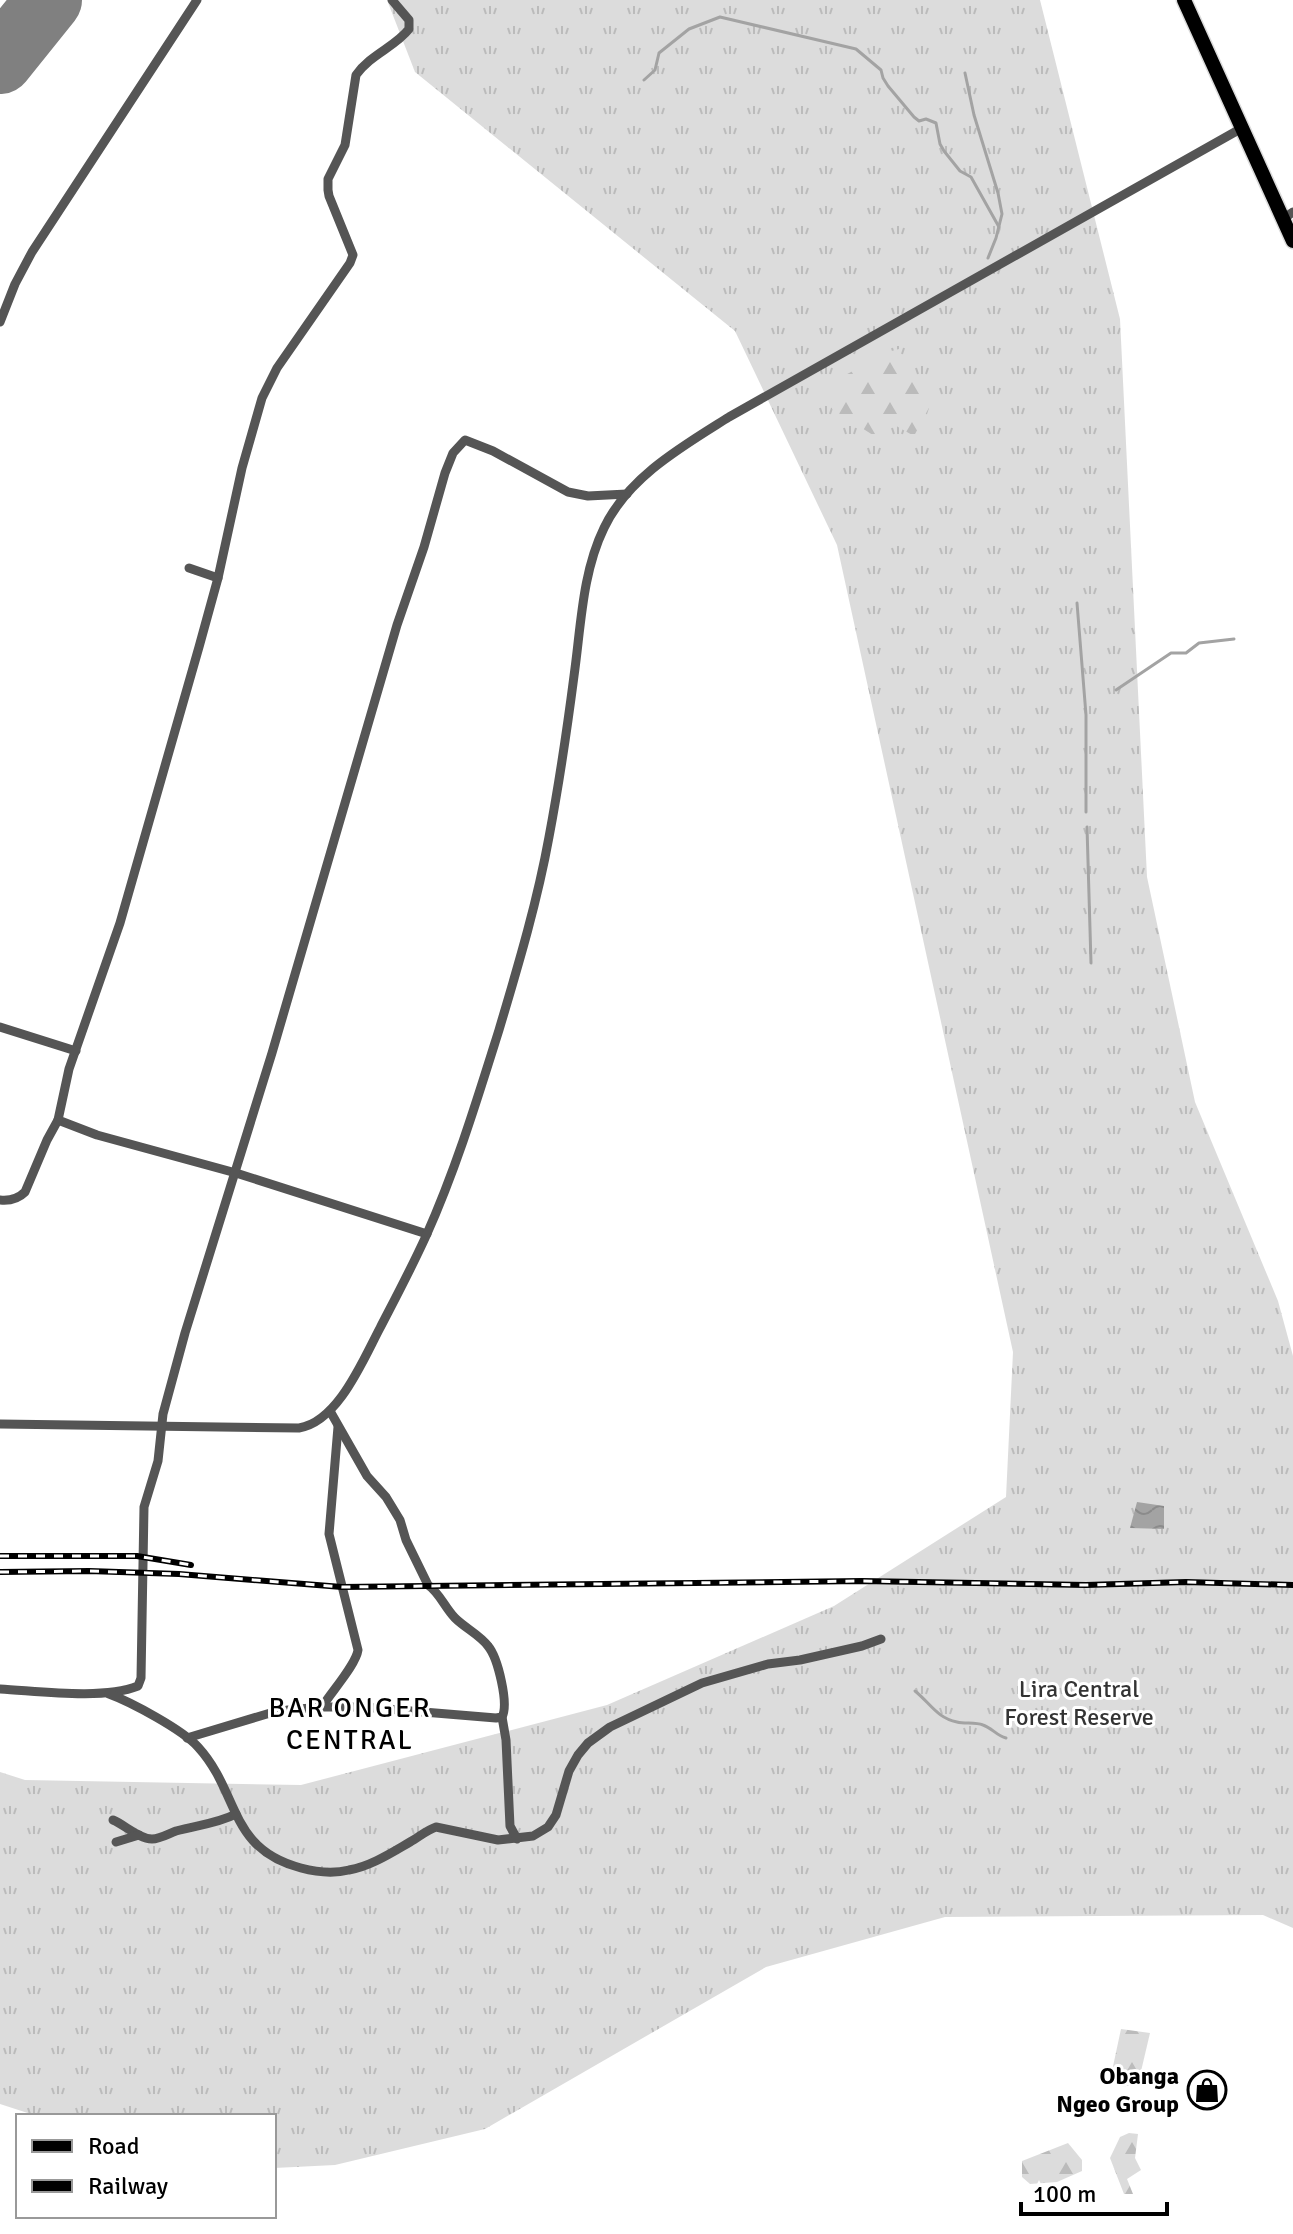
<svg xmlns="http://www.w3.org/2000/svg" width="1293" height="2234" viewBox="0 0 1293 2234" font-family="Signika,sans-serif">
  <defs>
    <pattern id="grass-tufts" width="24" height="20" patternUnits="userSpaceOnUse" patternTransform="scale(2)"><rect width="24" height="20" fill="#dcdcdc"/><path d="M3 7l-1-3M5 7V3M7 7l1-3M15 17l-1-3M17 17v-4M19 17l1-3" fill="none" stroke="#bbb"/></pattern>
    <pattern id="forest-firs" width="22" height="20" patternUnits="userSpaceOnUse" patternTransform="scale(2)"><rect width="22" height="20" fill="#dcdcdc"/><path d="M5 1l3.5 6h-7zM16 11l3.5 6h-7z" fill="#bbb"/></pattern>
    <pattern id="water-waves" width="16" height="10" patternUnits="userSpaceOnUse" patternTransform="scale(2)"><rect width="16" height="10" fill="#a3a3a3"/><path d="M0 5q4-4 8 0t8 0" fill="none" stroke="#8b8b8b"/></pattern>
  </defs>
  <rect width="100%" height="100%" fill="#fff"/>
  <polygon fill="url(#grass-tufts)" points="387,0 1040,0 1120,319 1147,877 1195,1102 1278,1301 1293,1356 1293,1928 1263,1915 945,1917 766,1967 485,2129 335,2165 274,2168 274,2116 37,2116 0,2104 0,1772 25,1780 301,1785 607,1705 834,1606 1006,1497 1013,1352 837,545 735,331 415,72"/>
  <g fill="url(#forest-firs)">
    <polygon points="899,349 903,381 943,381 914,436 891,423 876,437 832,409 838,379 888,352"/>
    <polygon points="1121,2029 1150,2033 1138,2084 1121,2087 1112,2071"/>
    <polygon points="1129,2133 1138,2134 1135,2158 1141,2170 1127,2179 1133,2194 1124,2194 1110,2158 1120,2137"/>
    <polygon points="1068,2143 1082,2160 1082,2171 1057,2182 1030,2184 1022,2177 1022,2161"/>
  </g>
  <polygon fill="url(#water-waves)" points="1137,1502 1164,1506 1164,1529 1130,1528"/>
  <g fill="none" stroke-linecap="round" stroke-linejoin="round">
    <g stroke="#a3a3a3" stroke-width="3">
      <polyline points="965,73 974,115 998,193 1002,214 996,238 988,258"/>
      <polyline points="644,80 655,70 659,53 689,29 720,17 856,49 881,70 883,78 888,86 914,117 919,121 926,119 936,123 940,144 944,151 960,171 971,177 999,227"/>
      <polyline points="1077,603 1086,715 1086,812"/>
      <polyline points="1116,690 1171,653 1186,653 1199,643 1234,639"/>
      <polyline points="1087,827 1091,963"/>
      <path d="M 915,1691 C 930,1703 937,1718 957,1722 C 965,1724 975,1722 983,1725 C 992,1728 997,1736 1006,1738"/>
    </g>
    <polyline stroke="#808080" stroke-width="66" points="0,61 49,0"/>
    <g stroke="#dbdbdb" stroke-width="17">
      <polyline id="primary" points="1184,0 1293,241"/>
    </g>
    <g stroke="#555" stroke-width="9">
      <path d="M 392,0 L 409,20 L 409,29 C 395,47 371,54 356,75 L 345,145 L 328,179 L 328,190 L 329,196 L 353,255 L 350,263 L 277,368 L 262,398 L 242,468 L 218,578 L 199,647 L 120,923 L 69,1069 L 58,1120 L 97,1135 L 236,1173 L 427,1234"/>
      <polyline points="1283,219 1293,212"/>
      <polyline points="0,322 15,284 32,252 197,0"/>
      <polyline points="189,568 218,578"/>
      <polyline points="0,1027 76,1051"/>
      <path d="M 0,1200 C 10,1201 18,1199 25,1192 L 47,1140 L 58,1120"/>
      <path d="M 0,1424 L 299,1428 C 338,1422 363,1360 380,1328 C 396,1297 412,1267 426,1236 C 456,1169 477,1100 499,1030 C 518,966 537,903 549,837 C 559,784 567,730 574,676 C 581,627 582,573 604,528 C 628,477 683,446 729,417 L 1242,128"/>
      <path d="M 0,1689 C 39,1691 102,1700 138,1686 L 141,1678 L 144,1507 L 158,1461 L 163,1414 L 185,1333 L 272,1053 L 397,625 L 424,547 L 445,473 L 453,453 L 465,440 L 493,451 L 568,492 L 588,496 L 627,494"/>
      <path d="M 109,1694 C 131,1702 183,1730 198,1747 C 240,1793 228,1849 301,1868 C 316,1872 333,1874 349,1870 C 371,1866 391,1853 410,1842 C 419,1837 427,1830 436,1827 L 498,1840 L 533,1836 L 548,1827 L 556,1815 L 569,1771 L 578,1755 L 588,1743 L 610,1727 L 702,1683 L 768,1664 L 800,1660 L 862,1646 L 881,1639"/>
      <path d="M 322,1707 C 331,1692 356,1665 358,1650 L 329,1534 L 338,1427"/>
      <polyline points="502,1717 506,1740 510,1826 517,1839"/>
      <path d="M 187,1738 L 277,1711 L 322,1707 L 363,1707 L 496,1718 L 502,1717 C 509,1704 498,1658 488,1646 C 480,1635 465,1628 455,1618 C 445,1608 439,1592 428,1585 L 406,1540 L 400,1520 L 386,1497 L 367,1476 L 330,1411"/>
      <path d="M 113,1820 C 125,1825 139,1839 152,1839 C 160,1839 168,1834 176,1831 C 197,1825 216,1824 236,1814"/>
      <polyline points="116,1842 139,1835"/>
    </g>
    <use href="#primary" stroke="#000" stroke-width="14"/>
    <g stroke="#000" stroke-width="6">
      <g id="rail">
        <polyline points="0,1556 137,1556 191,1565"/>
        <polyline points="0,1572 89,1571 179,1574 342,1587 862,1581 1086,1585 1186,1582 1293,1585"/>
      </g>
    </g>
    <use href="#rail" stroke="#fff" stroke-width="3" stroke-dasharray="9" stroke-linecap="butt"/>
  </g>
  <defs>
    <g id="shop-ring" transform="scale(2)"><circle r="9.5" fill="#fff" stroke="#000" stroke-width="1.5"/><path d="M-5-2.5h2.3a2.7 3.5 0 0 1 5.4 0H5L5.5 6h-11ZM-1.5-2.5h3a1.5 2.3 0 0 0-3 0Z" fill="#000"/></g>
  </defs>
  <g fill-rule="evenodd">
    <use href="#shop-ring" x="1207" y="2090"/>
  </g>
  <g text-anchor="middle" stroke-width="6" stroke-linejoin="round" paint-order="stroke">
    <g font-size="24" fill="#333" stroke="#fff">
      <text x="1079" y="1697">Lira Central<tspan x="1079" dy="28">Forest Reserve</tspan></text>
    </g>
    <g font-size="24" font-weight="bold" fill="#000" stroke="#fff" text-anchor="end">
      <text x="1179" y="2084">Obanga<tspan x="1179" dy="28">Ngeo Group</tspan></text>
    </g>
    <g font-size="28" letter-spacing="2" fill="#000" stroke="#fff">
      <text x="350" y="1717">BAR ONGER<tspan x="350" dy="32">CENTRAL</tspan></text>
    </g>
  </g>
  <rect x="16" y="2114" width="260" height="104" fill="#ffffff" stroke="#999999" stroke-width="2"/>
  <rect x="32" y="2140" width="40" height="12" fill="#000000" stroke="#999999" stroke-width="2"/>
  <text x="88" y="2154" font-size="24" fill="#000000">Road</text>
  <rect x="32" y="2180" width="40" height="12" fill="#000000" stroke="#999999" stroke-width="2"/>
  <text x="88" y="2194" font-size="24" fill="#000000">Railway</text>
  <path d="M1021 2202v12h146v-12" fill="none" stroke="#000000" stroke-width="4"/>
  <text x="1033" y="2202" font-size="24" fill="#000000" stroke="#ffffff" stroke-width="6" paint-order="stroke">100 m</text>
</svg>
